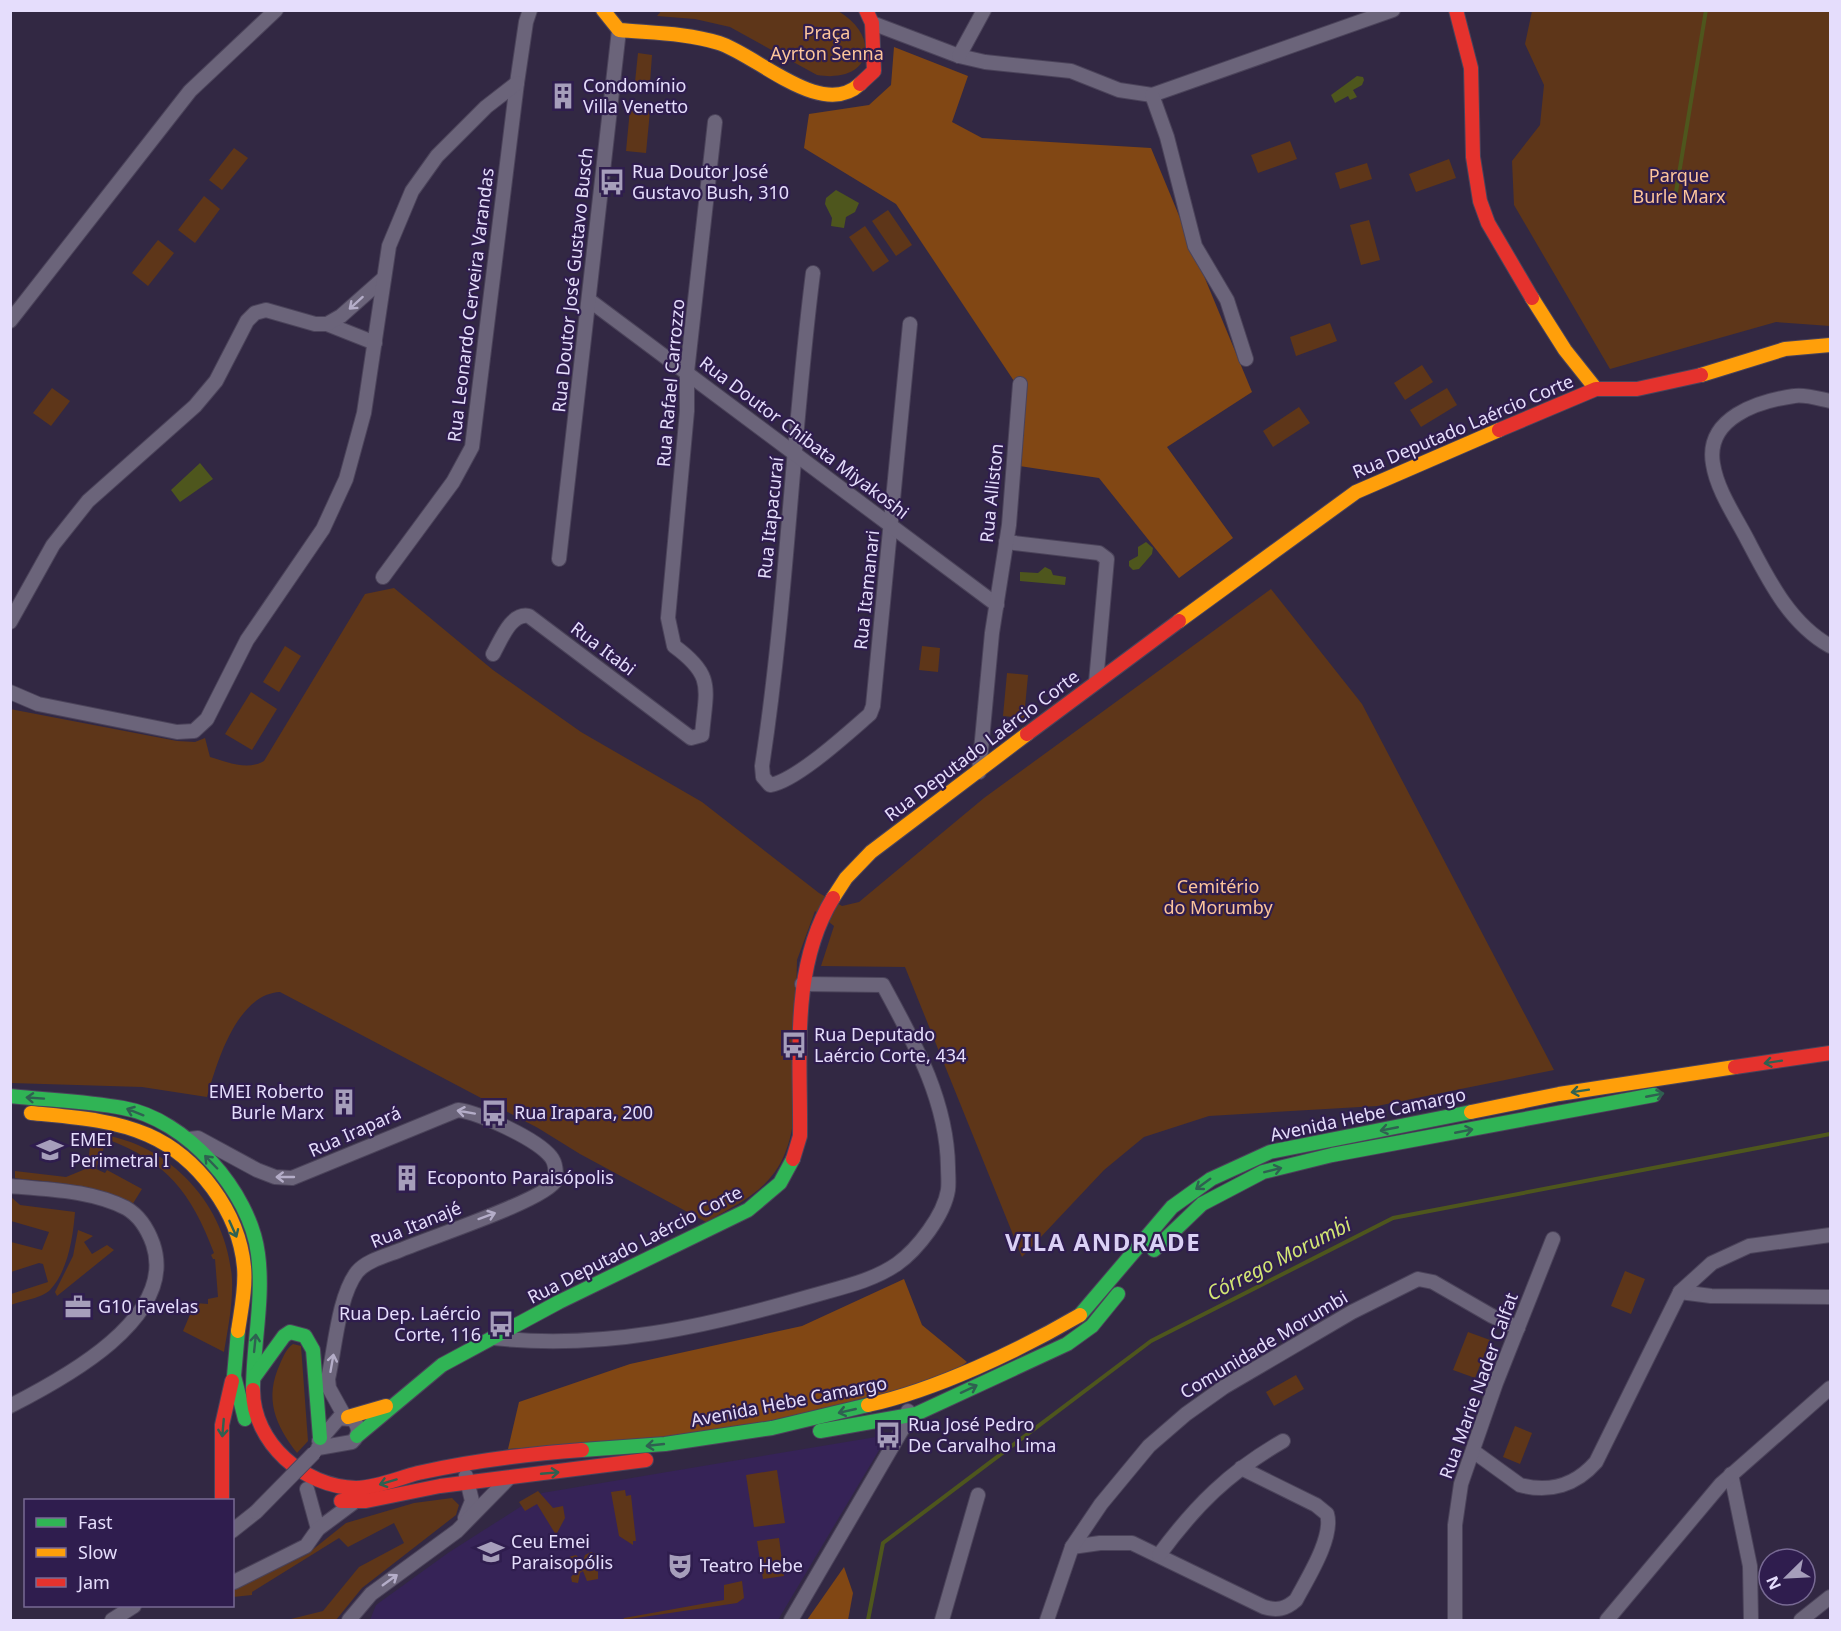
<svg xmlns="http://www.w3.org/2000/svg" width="1841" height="1631" viewBox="0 0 1841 1631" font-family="'Noto Sans',sans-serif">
  <rect width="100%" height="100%" fill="#322843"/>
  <polygon fill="#362357" points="888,1435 778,1620 370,1620 376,1605 448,1553 542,1493"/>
  <g fill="#5e3619">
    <path d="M 662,10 L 838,11 C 882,37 872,84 817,75 L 730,27 L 695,19 L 657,16 Z"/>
    <polygon points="1532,11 1830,11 1830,326 1776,322 1610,369 1514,205 1512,161 1540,125 1544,85 1525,44"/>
    <polygon points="638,53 652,55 650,83 635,82"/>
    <polygon points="630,109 650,111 646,153 626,151"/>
    <polygon points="1290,141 1297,159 1258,173 1251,155"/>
    <polygon points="234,148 248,158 222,190 209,180"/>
    <polygon points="1449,159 1456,178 1416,192 1409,174"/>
    <polygon points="1367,163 1372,179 1340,189 1335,173"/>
    <polygon points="204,196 220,209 195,243 178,230"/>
    <polygon points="888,210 912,245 896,256 872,221"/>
    <polygon points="1369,220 1380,260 1361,265 1350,225"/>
    <polygon points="865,226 889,261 873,272 849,237"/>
    <polygon points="158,240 174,253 148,286 132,273"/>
    <polygon points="1330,323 1337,341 1296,356 1290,337"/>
    <polygon points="1422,365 1433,382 1405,400 1394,383"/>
    <polygon points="52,388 70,401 51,426 33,413"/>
    <polygon points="1447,388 1457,405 1421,427 1410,410"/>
    <polygon points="1299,407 1310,423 1273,447 1263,431"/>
    <path d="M 394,588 L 493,670 L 581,732 L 702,802 L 819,893 L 842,906 L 859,902 L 984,798 L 1271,589 L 1362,704 L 1554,1070 L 1377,1106 L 1209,1116 L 1144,1137 L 1104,1170 L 1022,1257 L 905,967 L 821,966 L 834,926 L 815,911 L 797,960 L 793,1123 C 784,1181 754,1196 706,1222 L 580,1154 L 538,1128 L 280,992 C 237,994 217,1062 207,1097 L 142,1087 L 11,1083 L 10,709 L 177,741 L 195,742 L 205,738 L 210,757 C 228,762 247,771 264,761 L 365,594 Z"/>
    <polygon points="285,646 301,656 279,692 263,682"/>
    <polygon points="922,646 940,648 938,672 919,670"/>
    <polygon points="1007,673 1028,675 1024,718 1003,716"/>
    <polygon points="251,692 277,709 252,750 225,734"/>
    <path d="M 91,1133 C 167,1140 227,1203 232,1279 C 233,1304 228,1328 224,1352 L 183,1331 L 195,1303 L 208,1304 L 208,1299 L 218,1297 L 215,1259 L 213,1259 L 211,1255 L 214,1253 C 191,1192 167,1162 107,1139 L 96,1169 L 105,1173 L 107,1170 L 142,1189 L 132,1205 C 97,1183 55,1183 15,1178 L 15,1171 L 66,1177 L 88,1168 Z"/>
    <path d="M 11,1197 L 20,1205 L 75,1212 C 73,1237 68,1271 50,1290 C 42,1298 21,1301 11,1305 L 11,1294 L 48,1282 L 43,1264 L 39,1263 L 11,1272 L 11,1242 L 42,1250 L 49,1232 L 11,1221 Z"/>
    <polygon points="78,1230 93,1236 84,1242 92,1254 107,1245 114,1250 57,1296 55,1292 73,1256"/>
    <polygon points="1625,1271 1645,1279 1631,1314 1611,1306"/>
    <polygon points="1468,1332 1490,1340 1475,1378 1453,1370"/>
    <path d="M 293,1344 L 301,1346 L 308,1441 L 297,1453 C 275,1425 264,1398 280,1364 C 283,1357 286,1349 293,1344 Z"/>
    <polygon points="1296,1375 1304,1389 1274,1406 1266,1392"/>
    <polygon points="1515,1426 1532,1433 1520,1464 1503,1457"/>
    <polygon points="777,1470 785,1523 754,1527 746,1475"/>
    <polygon points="625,1490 626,1496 631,1495 636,1541 633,1541 633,1545 619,1536 611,1492"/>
    <polygon points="538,1491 553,1508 563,1506 565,1518 556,1535 537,1504 525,1511 519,1502"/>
    <polygon points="452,1498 459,1505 456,1515 362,1588 336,1620 287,1620 323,1611 359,1567 404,1543 394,1523 348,1547 339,1538 252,1592 252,1595 233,1597 233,1590 306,1555 346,1523 414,1503"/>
    <polygon points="779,1538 784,1576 763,1579 757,1541"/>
    <polygon points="591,1552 598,1555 598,1560 590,1565 598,1569 598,1579 587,1581 583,1571 580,1573 578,1583 572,1582 571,1577 579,1568 570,1565 569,1557 576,1555 583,1562 585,1555"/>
    <polygon points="742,1581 744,1598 737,1603 623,1620 624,1618 724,1600 724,1585"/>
  </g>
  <g fill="#814714">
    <polygon points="894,47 968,76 952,122 982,138 1151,148 1252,392 1167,447 1233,538 1179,578 1099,478 1006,464 1016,384 896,204 804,148 809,114 869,105 891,85"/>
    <polygon points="904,1279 922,1325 967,1362 916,1399 667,1438 508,1449 519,1402 630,1364 802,1326"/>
    <polygon points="844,1567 853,1593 848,1620 807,1620"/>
  </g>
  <g fill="#4e561d">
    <polygon points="1357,76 1363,77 1364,80 1362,85 1353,90 1357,97 1350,100 1348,96 1335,103 1331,95"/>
    <polygon points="836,190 859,203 855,212 846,217 844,228 831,226 832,218 825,204 826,198"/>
    <polygon points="200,463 213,479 180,502 171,490"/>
    <polygon points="1146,542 1153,548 1152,554 1139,569 1133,570 1129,566 1129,561 1138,556 1138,547"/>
    <polygon points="1045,567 1051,570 1053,575 1066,577 1065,585 1020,581 1020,572 1038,573"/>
  </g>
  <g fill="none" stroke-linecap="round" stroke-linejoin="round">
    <g stroke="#4e561d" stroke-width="4">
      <polyline points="1676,192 1706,10"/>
      <polyline points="868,1620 883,1543 1151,1341 1393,1218 1830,1134"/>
    </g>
    <g stroke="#4b435a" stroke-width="16">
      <g id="street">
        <polyline points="872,23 959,56 985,62 1071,71 1119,90 1152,95 1393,10"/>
        <polyline points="959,56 984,10"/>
        <polyline points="1152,95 1167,137 1195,246 1227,300 1246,359"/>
        <path d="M 813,273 C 792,437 787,603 762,766 L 763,777 L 770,785 C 796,781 848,733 870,714 L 873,706 L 910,324"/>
        <polyline points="589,300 997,605"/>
        <polyline points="10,321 190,91 276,10"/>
        <polyline points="327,324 375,343"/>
        <path d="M 1830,401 C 1820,399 1805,394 1794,396 C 1758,401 1705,418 1713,464 C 1717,490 1735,516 1747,539 C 1768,579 1789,623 1830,646"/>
        <polyline points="1006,542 1099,553 1107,559 1096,682"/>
        <polyline points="559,559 619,30"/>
        <polyline points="383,577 453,482 472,447 517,83 526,22 530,10"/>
        <polyline points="10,622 53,545 88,501 195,406 216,381 247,321 255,313 266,310 315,324 327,324 341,316 384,278"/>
        <path d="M 493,654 C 501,640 511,612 529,616 L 691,738 L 702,735 C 706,688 715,676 674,646 L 668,618 L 687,411 L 687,372 L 715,122"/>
        <polyline points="10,692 38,704 177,732 194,731 207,719 247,640 323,529 346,479 364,413 389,246 412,191 437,156 486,107 517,83"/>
        <polyline points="979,772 992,633 1009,525 1020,384"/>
        <path d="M 189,1139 L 198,1138 L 257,1170 L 275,1177 L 292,1178 L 458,1110 C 480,1113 537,1139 551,1157 C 556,1163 556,1172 556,1180 C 547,1200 425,1239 398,1251 C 385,1256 366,1261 357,1272 C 338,1297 335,1349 328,1379 L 329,1388 L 345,1417"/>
        <path d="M 10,1186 C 50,1190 90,1190 126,1208 C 140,1216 148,1230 153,1244 C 178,1318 63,1379 10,1406"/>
        <polyline points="1680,1292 1711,1296 1830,1297"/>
        <path d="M 494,1338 C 602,1350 705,1327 808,1297 C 838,1288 871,1282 897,1264 C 918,1249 944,1215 948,1190 C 949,1183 948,1174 948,1167 C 947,1100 914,1042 883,985 L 802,984"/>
        <path d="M 318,1448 L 352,1442 C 360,1435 360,1426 352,1419 L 339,1418 L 319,1441"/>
        <path d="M 1473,1451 L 1520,1485 C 1550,1493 1576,1485 1596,1462 L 1680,1292 L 1712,1263 L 1749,1246 L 1830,1235"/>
        <polyline points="1731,1474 1750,1566 1751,1620"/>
        <polyline points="307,1489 318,1529"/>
        <polyline points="465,1518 472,1501 466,1476"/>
        <polyline points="232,1531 256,1512"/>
        <path d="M 1072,1547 L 1100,1543 L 1132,1543 L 1264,1607 C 1277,1611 1286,1609 1296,1600 C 1307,1579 1334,1537 1327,1514 L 1316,1505 L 1241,1468"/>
        <path d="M 1159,1555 C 1195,1506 1229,1472 1283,1441"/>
        <polyline points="234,1582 306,1546 318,1529 353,1503"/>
        <polyline points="112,1620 134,1606"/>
        <polyline points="349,1620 371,1594 457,1531 508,1479"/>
        <polyline points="791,1620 910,1416 908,1411"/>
        <polyline points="942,1620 978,1495"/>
        <polyline points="1047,1620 1072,1547 1101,1504 1149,1446 1186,1414 1224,1387 1352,1312 1418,1279 1433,1282 1492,1316 1518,1328"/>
        <polyline points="1455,1620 1455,1525 1461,1484 1496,1383 1553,1239"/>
        <polyline points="1607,1620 1721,1484 1830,1388"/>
        <polyline points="1801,1620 1830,1597"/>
      </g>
    </g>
    <g stroke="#4b435a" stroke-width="16">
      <g id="fast">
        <path d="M 10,1096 C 47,1100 86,1101 123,1108 C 186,1119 250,1191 258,1254 C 264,1299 253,1344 253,1390"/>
        <polyline points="1154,1250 1202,1204 1263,1172 1332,1155 1654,1095"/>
        <polyline points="1080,1315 1172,1207 1211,1179 1270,1152 1471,1112"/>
        <polyline points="238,1331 234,1376 245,1419"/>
        <polyline points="255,1376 284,1336 290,1332 305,1336 313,1350 320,1438"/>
        <polyline points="820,1431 916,1414 1067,1344 1092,1326 1118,1294"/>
        <polyline points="357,1436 442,1365 559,1302 748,1210 780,1183 793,1159"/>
        <polyline points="582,1450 665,1444 772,1428 868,1405"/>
      </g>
    </g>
    <g stroke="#4b435a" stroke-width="16">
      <g id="slow">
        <path d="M 603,10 L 619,30 C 652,33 687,33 719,43 C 757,55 822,120 860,84"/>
        <polyline points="1532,298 1565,350 1596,389"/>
        <polyline points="1701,375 1785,349 1830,345"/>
        <polyline points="1179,621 1356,492 1499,430"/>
        <polyline points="833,898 846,878 871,852 1027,734"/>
        <polyline points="1471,1112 1559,1094 1735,1067"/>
        <path d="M 31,1113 C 70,1117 112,1119 148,1135 C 198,1157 239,1212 244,1267 C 246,1288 241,1310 238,1331"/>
        <path d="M 868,1405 C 936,1390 1020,1350 1080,1315"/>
        <polyline points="348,1417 386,1406"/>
      </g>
    </g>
    <g stroke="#4b435a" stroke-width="16">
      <g id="jam">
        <polyline points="1456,10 1471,68 1473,157 1480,201 1488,223 1532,298"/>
        <polyline points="860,84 874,71 872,23 866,10"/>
        <polyline points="1499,430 1596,389 1637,389 1701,375"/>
        <polyline points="1027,734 1179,621"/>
        <polyline points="1735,1067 1830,1053"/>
        <path d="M 793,1159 L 800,1136 C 801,1056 790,968 833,898"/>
        <path d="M 253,1390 C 253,1443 304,1487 356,1488 C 376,1488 399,1478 418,1473 C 472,1461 527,1454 582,1450"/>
        <polyline points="222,1500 222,1425 232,1381"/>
        <polyline points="341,1501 366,1501 440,1486 646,1460"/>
      </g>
    </g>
    <use href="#street" stroke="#6b647a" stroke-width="14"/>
    <use href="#fast" stroke="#30b455" stroke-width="14"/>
    <use href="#slow" stroke="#ff9f0a" stroke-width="14"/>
    <use href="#jam" stroke="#e5322d" stroke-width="14"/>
    <g stroke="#4b435a" stroke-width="16" stroke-linecap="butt">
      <polyline id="street-bridge" points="256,1512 314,1453"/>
    </g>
    <use href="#street-bridge" stroke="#6b647a" stroke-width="14"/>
  </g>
  <defs><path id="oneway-shaft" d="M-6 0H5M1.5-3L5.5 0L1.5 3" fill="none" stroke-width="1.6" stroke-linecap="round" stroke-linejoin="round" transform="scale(1.5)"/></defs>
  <g stroke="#b4adc8">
    <use href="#oneway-shaft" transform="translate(356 303) rotate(138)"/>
    <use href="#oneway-shaft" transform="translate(466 1112) rotate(-170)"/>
    <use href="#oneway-shaft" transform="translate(285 1177) rotate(-180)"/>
    <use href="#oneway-shaft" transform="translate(487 1216) rotate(-20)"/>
    <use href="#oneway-shaft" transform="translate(332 1363) rotate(-80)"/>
    <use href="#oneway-shaft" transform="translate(390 1580) rotate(-36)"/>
  </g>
  <g stroke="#2f6151">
    <use href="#oneway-shaft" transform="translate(1773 1062) rotate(171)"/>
    <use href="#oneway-shaft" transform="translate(1580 1091) rotate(171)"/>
    <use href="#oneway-shaft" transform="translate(1655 1095) rotate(-11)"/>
    <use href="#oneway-shaft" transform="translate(35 1098) rotate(-176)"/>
    <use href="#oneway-shaft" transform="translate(135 1112) rotate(-158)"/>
    <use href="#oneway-shaft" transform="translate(1389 1129) rotate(169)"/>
    <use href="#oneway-shaft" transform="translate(1464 1131) rotate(-11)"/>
    <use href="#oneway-shaft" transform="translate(211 1162) rotate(-134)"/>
    <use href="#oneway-shaft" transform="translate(1273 1170) rotate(-14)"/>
    <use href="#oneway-shaft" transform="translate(1203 1184) rotate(144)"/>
    <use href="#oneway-shaft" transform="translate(233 1229) rotate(66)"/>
    <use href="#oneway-shaft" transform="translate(255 1343) rotate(-84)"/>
    <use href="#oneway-shaft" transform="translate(969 1389) rotate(-25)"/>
    <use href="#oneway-shaft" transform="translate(847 1411) rotate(167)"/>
    <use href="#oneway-shaft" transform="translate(223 1428) rotate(95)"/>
    <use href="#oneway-shaft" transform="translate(655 1445) rotate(174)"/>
    <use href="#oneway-shaft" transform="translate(550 1473) rotate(-5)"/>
    <use href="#oneway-shaft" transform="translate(388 1482) rotate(163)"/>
  </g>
  <defs>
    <g id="building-bare" transform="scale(2.07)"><path d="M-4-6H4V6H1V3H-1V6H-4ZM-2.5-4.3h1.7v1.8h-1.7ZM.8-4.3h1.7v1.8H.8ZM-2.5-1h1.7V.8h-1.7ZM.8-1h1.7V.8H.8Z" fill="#a69ebb" stroke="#2f1d4e" stroke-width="2.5" paint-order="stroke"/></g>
    <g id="bus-bare" transform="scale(2.07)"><path d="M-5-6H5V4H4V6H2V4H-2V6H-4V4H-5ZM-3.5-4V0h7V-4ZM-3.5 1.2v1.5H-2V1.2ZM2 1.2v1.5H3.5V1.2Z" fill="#a69ebb" stroke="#2f1d4e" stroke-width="2.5" paint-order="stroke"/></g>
    <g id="school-bare" transform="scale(2.07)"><path d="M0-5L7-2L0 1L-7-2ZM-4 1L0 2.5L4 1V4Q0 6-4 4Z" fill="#a69ebb" stroke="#2f1d4e" stroke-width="2.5" paint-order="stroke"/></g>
    <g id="office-bare" transform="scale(2.07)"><path d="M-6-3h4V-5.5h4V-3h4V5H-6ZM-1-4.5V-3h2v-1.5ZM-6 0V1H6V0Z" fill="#a69ebb" stroke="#2f1d4e" stroke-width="2.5" paint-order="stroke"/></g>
    <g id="university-bare" transform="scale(2.07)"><path d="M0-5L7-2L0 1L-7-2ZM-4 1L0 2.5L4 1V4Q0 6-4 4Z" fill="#a69ebb" stroke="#2f1d4e" stroke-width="2.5" paint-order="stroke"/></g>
    <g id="theatre-bare" transform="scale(2.07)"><path d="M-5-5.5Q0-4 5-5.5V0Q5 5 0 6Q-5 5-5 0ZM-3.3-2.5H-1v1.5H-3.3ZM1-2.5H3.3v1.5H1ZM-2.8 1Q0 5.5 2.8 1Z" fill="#a69ebb" stroke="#2f1d4e" stroke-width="2.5" paint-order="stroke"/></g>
  </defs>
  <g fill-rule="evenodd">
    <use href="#building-bare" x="563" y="96"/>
    <use href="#bus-bare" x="612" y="182"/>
    <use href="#bus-bare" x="794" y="1045"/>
    <use href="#building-bare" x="344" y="1102"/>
    <use href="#bus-bare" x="494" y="1113"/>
    <use href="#school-bare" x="50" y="1150"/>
    <use href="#building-bare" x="407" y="1178"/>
    <use href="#office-bare" x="78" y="1307"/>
    <use href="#bus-bare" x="501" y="1324"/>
    <use href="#bus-bare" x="888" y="1435"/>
    <use href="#university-bare" x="491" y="1552"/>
    <use href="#theatre-bare" x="680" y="1566"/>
  </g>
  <g text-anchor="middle" stroke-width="4.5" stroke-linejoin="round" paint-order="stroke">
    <g font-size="18" fill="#fdc59b" stroke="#2f1d4e">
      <text x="827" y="39">Praça<tspan x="827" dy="21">Ayrton Senna</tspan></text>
      <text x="1679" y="182">Parque<tspan x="1679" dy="21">Burle Marx</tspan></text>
      <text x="1218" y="893">Cemitério<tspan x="1218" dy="21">do Morumby</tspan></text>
    </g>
    <g font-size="18" fill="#e5ddfc" stroke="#2f1d4e" text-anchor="start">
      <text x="583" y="92">Condomínio<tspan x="583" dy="21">Villa Venetto</tspan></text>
      <text x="632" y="178">Rua Doutor José<tspan x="632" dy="21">Gustavo Bush, 310</tspan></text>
      <text x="814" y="1041">Rua Deputado<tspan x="814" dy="21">Laércio Corte, 434</tspan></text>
      <text x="324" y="1098" text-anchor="end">EMEI Roberto<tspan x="324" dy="21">Burle Marx</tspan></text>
      <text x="514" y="1119">Rua Irapara, 200</text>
      <text x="70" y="1146">EMEI<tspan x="70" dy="21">Perimetral I</tspan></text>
      <text x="427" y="1184">Ecoponto Paraisópolis</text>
      <text x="98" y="1313">G10 Favelas</text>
      <text x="481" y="1320" text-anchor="end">Rua Dep. Laércio<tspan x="481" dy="21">Corte, 116</tspan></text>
      <text x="908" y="1431">Rua José Pedro<tspan x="908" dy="21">De Carvalho Lima</tspan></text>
      <text x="511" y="1548">Ceu Emei<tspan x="511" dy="21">Paraisopólis</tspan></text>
      <text x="700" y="1572">Teatro Hebe</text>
    </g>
    <g font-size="18" fill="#e5ddfc" stroke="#2f1d4e">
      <text transform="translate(573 280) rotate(-84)" y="6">Rua Doutor José Gustavo Busch</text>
      <text transform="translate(471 305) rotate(-83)" y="6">Rua Leonardo Cerveira Varandas</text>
      <text transform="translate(671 383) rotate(-85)" y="6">Rua Rafael Carrozzo</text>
      <text transform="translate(1463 427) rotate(-23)" y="6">Rua Deputado Laércio Corte</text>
      <text transform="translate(804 438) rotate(37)" y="6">Rua Doutor Chibata Miyakoshi</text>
      <text transform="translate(992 493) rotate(-84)" y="6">Rua Alliston</text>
      <text transform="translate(771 518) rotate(-84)" y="6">Rua Itapacuraí</text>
      <text transform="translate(867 590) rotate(-84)" y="6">Rua Itamanari</text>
      <text transform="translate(603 649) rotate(37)" y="6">Rua Itabi</text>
      <text transform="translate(982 746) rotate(-37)" y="6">Rua Deputado Laércio Corte</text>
      <text transform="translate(1368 1115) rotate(-12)" y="6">Avenida Hebe Camargo</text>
      <text transform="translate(355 1132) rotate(-24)" y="6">Rua Irapará</text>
      <text transform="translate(416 1225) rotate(-22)" y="6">Rua Itanajé</text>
      <text transform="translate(635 1245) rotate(-27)" y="6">Rua Deputado Laércio Corte</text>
      <text transform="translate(1264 1345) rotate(-31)" y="6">Comunidade Morumbi</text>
      <text transform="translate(1479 1386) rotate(-70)" y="6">Rua Marie Nader Calfat</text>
      <text transform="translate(789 1402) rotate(-11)" y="6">Avenida Hebe Camargo</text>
    </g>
    <g font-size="20" font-style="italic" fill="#d3e674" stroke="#2f1d4e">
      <text transform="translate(1279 1259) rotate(-27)" y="7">Córrego Morumbi</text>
    </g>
    <g font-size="24" font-weight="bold" letter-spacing="1.5" fill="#dad0f5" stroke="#2f1d4e">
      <text x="1103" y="1251">VILA ANDRADE</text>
    </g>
  </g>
  <rect width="1841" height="1631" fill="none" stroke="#e5ddfc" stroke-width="24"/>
  <rect x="24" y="1499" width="210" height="108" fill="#2f1d4e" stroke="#786a94" stroke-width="1.5"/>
  <rect x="36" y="1518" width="30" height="9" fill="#30b455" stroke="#786a94" stroke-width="1.5"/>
  <text x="78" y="1529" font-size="18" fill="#e5ddfc">Fast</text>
  <rect x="36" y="1548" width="30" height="9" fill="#ff9f0a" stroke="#786a94" stroke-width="1.5"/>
  <text x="78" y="1559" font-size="18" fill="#e5ddfc">Slow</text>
  <rect x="36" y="1578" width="30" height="9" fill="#e5322d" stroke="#786a94" stroke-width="1.5"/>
  <text x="78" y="1589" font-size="18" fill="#e5ddfc">Jam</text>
  <g transform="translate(1787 1577) rotate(246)"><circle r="28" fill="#2f1d4e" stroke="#786a94" stroke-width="1.5"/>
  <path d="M0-4.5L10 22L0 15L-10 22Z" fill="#a69ebb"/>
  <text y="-9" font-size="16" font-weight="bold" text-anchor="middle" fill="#e5ddfc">N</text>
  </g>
</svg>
